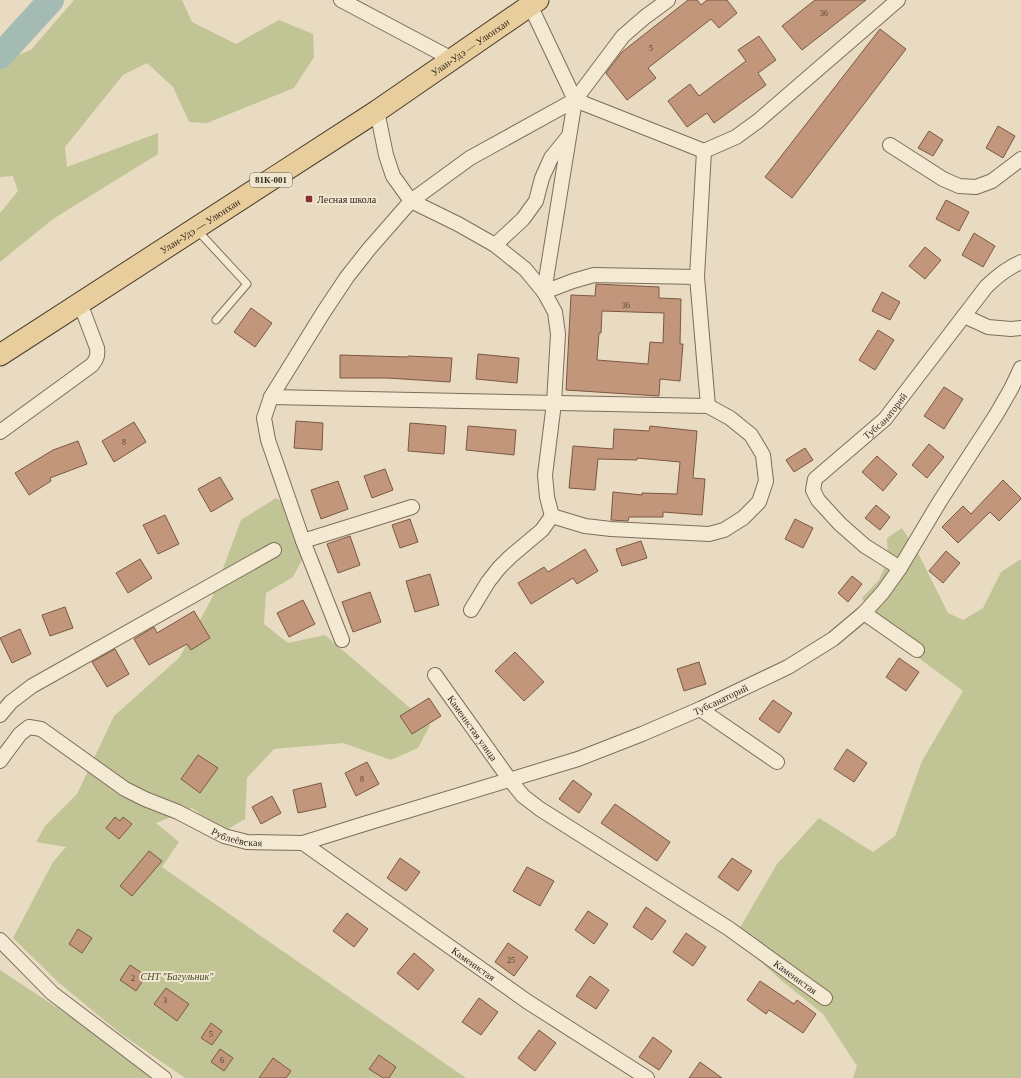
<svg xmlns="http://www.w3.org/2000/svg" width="1021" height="1078" viewBox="0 0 1021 1078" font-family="Georgia,serif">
  <rect width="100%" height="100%" fill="#e8dbc1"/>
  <g fill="#c1c596">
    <polygon points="74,0 182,0 192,22 236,44 279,20 313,34 314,57 294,88 207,123 189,122 173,87 147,63 123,75 65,147 67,167 158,133 158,154 53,219 0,262 0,213 18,191 13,176 0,177 0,62 31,50"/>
    <polygon points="276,498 296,509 311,543 293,577 266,593 264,624 288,643 325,635 430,725 418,748 391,760 343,743 274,749 247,778 245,819 223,832 192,808 156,823 179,842 162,867 258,934 466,1078 185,1078 121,1034 59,983 13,938 53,862 66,847 36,842 45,826 77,794 114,716 179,658 212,598 241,520"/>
    <polygon points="902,528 917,551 948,613 963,620 983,608 1001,572 1021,559 1021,1078 853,1078 857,1066 823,1014 781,980 734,938 777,864 819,818 873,852 895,836 922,761 963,691 876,626 862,598 879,580 888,560 887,538"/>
    <polygon points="0,970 147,1067 164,1078 0,1078"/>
  </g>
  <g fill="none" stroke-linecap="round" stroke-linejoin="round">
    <polyline stroke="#a3bbb3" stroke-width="26" points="0,56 51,0"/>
  </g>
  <g fill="#c2967b" stroke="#7c5843" fill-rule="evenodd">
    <polygon points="688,0 697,0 701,5 707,0 727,0 737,13 719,28 711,19 648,68 656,78 627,100 606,73 622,52"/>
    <polygon points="815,0 866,0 802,50 782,26"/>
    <polygon points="880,29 906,49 792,198 765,177"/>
    <polygon points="759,36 776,60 758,73 766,85 714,123 707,113 687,127 668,101 690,84 699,96 746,61 738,50"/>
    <polygon points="998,126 1015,136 1003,158 986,148"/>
    <polygon points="929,131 943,140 933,156 918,148"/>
    <polygon points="946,200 969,212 959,231 936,219"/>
    <polygon points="974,233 995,246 983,267 962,255"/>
    <polygon points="925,247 941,260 925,279 909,266"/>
    <path d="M 596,284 L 659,287 L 659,298 L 681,299 L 680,344 L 683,344 L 680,381 L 660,379 L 659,396 L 566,390 L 571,295 L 595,296 ZM 602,311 L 664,313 L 663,343 L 650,342 L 648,364 L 597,360 L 599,333 L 601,333 Z"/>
    <polygon points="882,292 900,302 890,320 872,311"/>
    <polygon points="251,308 272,323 255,347 234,332"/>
    <polygon points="878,330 894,340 875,370 859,360"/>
    <polygon points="478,354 519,358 517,383 476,379"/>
    <polygon points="340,355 408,357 408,356 452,358 450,382 387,378 340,378"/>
    <polygon points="944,387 963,399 944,429 924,416"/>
    <polygon points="296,421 323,423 322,450 294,448"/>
    <polygon points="134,422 146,442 114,462 102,441"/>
    <polygon points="410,423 446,426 444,454 408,451"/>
    <polygon points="468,426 516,430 514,455 466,450"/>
    <polygon points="650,426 697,431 693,478 705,479 702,515 663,512 663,517 629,517 628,521 611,520 613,492 642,495 642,493 677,494 680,462 637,458 637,460 598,459 595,490 569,488 573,446 613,449 614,429 649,431"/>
    <polygon points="78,441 87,464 50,478 51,481 29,495 15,473 53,450"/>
    <polygon points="929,444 944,457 927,478 912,465"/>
    <polygon points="805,448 813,460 794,472 786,460"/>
    <polygon points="877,456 897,474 883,491 862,472"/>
    <polygon points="385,469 393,490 372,498 364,476"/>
    <polygon points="220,477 233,499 211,512 198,489"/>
    <polygon points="1003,480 1021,498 1021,499 999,521 990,512 958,543 942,527 963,506 971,514"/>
    <polygon points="338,481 348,509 321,519 311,490"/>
    <polygon points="876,505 890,517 880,530 865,518"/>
    <polygon points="165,515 179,544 158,554 143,525"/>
    <polygon points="410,519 418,542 400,548 392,525"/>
    <polygon points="795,519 813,528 803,548 785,539"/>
    <polygon points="350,536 360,565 338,573 327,544"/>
    <polygon points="641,541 647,558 622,566 616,549"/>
    <polygon points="585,549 598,571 577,584 573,578 531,604 518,583 544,567 548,572"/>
    <polygon points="946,551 960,563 943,583 929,571"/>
    <polygon points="140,559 152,578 128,593 116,573"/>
    <polygon points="430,574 439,605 415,612 406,581"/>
    <polygon points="852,576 862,584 848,602 838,593"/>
    <polygon points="370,592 381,622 353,632 342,602"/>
    <polygon points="303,600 315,624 289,637 277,613"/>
    <polygon points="65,607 73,628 50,636 42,615"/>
    <polygon points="194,611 210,638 191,650 187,644 149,665 134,639 154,627 157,633"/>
    <polygon points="20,629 31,654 12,663 0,638"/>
    <polygon points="115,649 129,674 107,687 92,662"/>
    <polygon points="515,652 544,682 524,701 495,671"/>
    <polygon points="899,658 919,672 906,691 886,677"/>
    <polygon points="699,662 706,684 684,691 677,669"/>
    <polygon points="429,698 441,716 412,734 400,716"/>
    <polygon points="773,700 792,713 779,733 759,719"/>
    <polygon points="847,749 867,763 854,782 834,769"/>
    <polygon points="198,755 218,768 200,793 181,779"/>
    <polygon points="367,762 379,784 356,796 345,773"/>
    <polygon points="573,780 592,794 579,813 559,799"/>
    <polygon points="321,783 326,807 298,813 293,790"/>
    <polygon points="272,796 281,813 261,824 252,807"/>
    <polygon points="615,804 670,842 657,861 601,823"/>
    <polygon points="115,817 120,821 123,817 132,824 119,839 106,828"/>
    <polygon points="149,851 162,861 132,896 120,886"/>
    <polygon points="400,858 420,872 406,891 387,878"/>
    <polygon points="732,858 752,871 738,891 718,877"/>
    <polygon points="527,867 554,881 540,906 513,891"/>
    <polygon points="646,907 666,921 652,940 633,927"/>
    <polygon points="588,911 608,924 594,944 575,930"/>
    <polygon points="347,913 368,929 354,947 333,931"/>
    <polygon points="78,929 92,938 82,953 69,944"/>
    <polygon points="686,933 706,947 693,966 673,952"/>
    <polygon points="508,943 528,957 514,976 495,962"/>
    <polygon points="414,953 434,970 418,990 397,973"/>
    <polygon points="130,965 146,976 136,991 120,980"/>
    <polygon points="590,976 609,990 596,1009 576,996"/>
    <polygon points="760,981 794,1004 797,1000 816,1014 803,1033 769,1010 766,1014 747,1000"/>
    <polygon points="166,988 189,1004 177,1021 154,1004"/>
    <polygon points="479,998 498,1012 481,1035 462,1022"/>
    <polygon points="211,1023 222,1031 212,1045 201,1038"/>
    <polygon points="539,1030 556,1043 535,1071 518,1058"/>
    <polygon points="653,1037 672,1051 659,1070 639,1057"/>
    <polygon points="220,1049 233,1058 224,1071 211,1062"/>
    <polygon points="379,1055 396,1067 389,1078 383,1078 369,1069"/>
    <polygon points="273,1058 291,1071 286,1078 259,1078"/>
    <polygon points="700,1062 722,1078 689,1078"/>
  </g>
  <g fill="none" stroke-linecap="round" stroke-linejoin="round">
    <g stroke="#7f6d5a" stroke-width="9">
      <polyline id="lane" points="197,230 247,284 216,320"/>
    </g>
    <g stroke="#7f6d5a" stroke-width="16">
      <g id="street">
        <polyline points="341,0 452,59"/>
        <polyline points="530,5 575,100 544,292"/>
        <polyline points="575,100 704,151 697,277 708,406"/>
        <polyline points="377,111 386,155 393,176 411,201 458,224 495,245 525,269 544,292 555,312 558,334 554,403 545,475 547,497 552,516"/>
        <polyline points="890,145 943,179 959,186 976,187 992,181 1021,159"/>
        <polyline points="704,151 736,137 758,121 898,0"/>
        <polyline points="495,245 523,219 536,201 542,178 551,158 568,137"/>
        <polyline points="544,292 573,281 594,275 697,277"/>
        <polyline points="964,316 988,327 1011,329 1021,328"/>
        <polyline points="271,397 708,406 730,418 751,435 763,455 766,481 759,502 743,518 724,530 709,534 611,529 585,526 552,516 542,530 510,557 499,568 488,582 471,610"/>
        <path d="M 0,432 L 92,365 C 97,359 98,355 97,348 L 80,303"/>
        <polyline points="303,541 412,507"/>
        <path id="s1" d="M 900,568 L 865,546 L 840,524 L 818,500 L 813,490 L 815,479 L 885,419 L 986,287 C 997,276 1007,268 1021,262"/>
        <polyline points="864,613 917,650"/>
        <polyline points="342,640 303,541 268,440 264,418 271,397 323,313 347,277 369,249 411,201 470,158 575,100 623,36 645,17 668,0"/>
        <path id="s2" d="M 435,675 L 510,780 L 523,796 L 540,809 L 728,928 L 825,998"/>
        <polyline points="700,709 777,762"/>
        <polyline points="0,715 11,702 32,686 274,550"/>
        <path id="s3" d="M 0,761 L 20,734 L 29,727 L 41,729 L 125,789 L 145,799 L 178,812 L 224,836 L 247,842 L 303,843 L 364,824 L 578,759 L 642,734 L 700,709 L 788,667 L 833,639 L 864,613 L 883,592 L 900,568 L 940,501 L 996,415 L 1011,389 L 1021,368"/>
        <path id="s4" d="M 303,843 L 528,1002 L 647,1078"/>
        <polyline points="0,940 52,993 164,1078"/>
      </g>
    </g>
    <g stroke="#4d3c2f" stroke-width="23">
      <g id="primary">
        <path id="s5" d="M 0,355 L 377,111 L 538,0"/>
      </g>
    </g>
    <use href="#lane" stroke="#f4e9d3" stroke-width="7"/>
    <use href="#street" stroke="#f4e9d3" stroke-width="14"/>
    <use href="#primary" stroke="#e8ce9c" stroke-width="21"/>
  </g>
  <rect fill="#883134" stroke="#f0e6cf" stroke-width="1.5" x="305" y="195" width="8" height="8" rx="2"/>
  <g text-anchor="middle" stroke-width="4" stroke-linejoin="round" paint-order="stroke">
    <g font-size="8" fill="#554234">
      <text x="824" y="16">36</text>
      <text x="651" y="51">5</text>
      <text x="626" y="308">36</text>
      <text x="124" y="445">8</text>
      <text x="362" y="782">8</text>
      <text x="511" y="963">25</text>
      <text x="133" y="981">2</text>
      <text x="165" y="1003">3</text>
      <text x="211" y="1037">5</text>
      <text x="222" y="1063">6</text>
    </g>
    <rect fill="#f0e6cf" stroke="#6a6052" stroke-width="1" x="250" y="173" width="42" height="14" rx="3"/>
    <g font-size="9" font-weight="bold" fill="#31261d">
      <text x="271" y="183">81К-001</text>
    </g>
    <g font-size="10" fill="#31261d" stroke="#f0e6cf">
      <text dy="4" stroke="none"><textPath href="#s5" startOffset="562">Улан-Удэ — Улюнхан</textPath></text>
      <text dy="4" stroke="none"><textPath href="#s5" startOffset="238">Улан-Удэ — Улюнхан</textPath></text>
      <text dy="4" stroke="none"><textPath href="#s1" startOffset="224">Тубсанаторий</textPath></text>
      <text dy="4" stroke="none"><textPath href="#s3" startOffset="792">Тубсанаторий</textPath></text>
      <text dy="4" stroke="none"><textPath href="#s2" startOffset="65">Каменистая улица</textPath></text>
      <text dy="4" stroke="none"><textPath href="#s3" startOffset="283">Рублеёвская</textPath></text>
      <text dy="4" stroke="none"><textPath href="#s4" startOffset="209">Каменистая</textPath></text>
      <text dy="4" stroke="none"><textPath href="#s2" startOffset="477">Каменистая</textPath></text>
    </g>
    <g font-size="10" fill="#31261d" stroke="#f0e6cf" text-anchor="start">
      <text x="317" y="203">Лесная школа</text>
    </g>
    <g font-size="10" font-style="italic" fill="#434b26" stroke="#f0e6cf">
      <text x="177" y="980">СНТ "Багульник"</text>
    </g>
  </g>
</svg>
